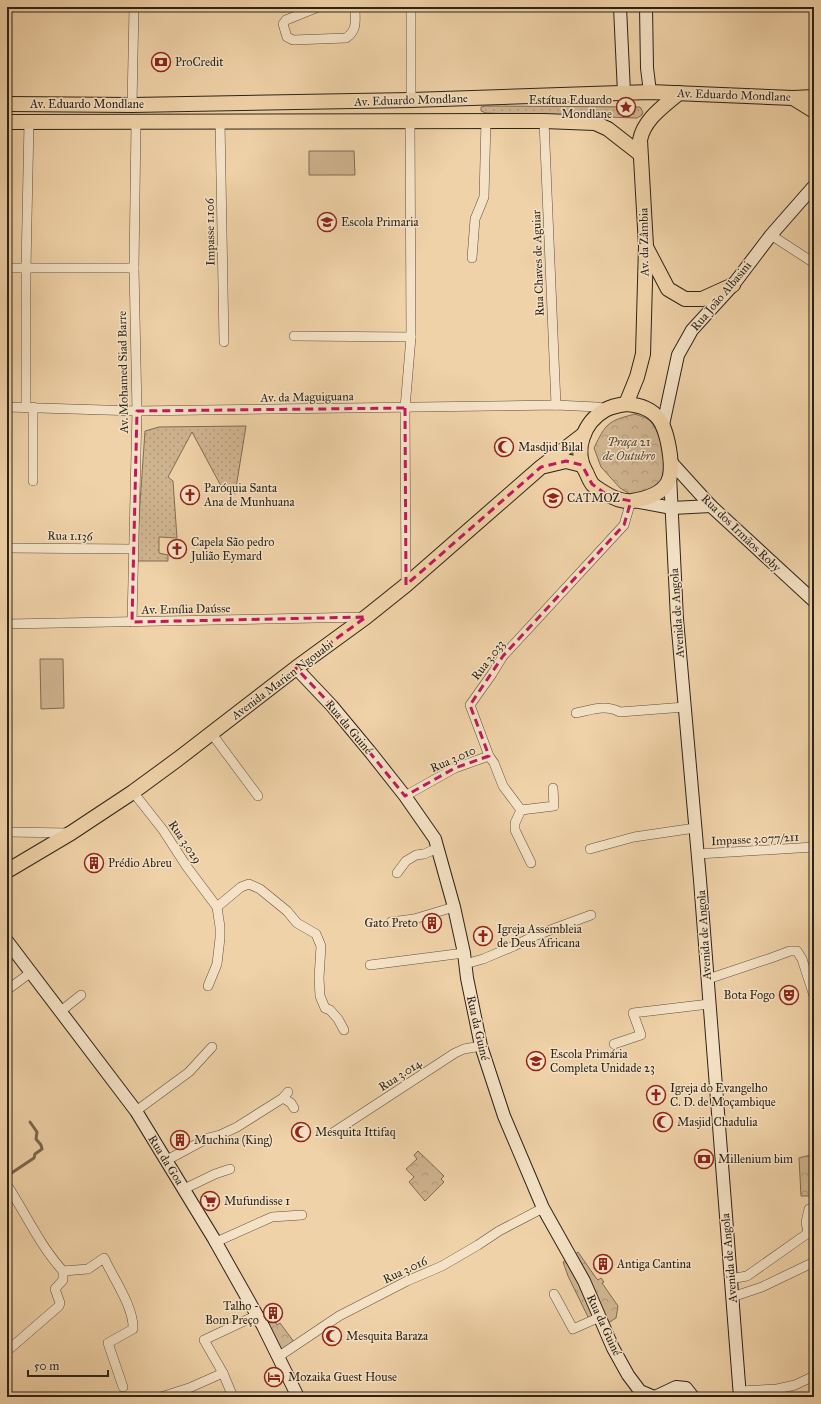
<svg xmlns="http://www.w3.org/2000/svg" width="821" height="1404" viewBox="0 0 821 1404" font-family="'IM FELL Great Primer',serif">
  <defs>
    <pattern id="grass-dots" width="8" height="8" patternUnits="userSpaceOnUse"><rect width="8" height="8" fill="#cfb490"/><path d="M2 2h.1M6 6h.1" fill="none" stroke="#b29a7b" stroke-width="1.8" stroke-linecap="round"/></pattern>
    <pattern id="forest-crowns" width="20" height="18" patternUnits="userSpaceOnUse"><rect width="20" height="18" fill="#cfb490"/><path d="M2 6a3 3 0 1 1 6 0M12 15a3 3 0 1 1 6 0" fill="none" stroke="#b29a7b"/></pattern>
  </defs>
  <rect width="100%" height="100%" fill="#f0d2a8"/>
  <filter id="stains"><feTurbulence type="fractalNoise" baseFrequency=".005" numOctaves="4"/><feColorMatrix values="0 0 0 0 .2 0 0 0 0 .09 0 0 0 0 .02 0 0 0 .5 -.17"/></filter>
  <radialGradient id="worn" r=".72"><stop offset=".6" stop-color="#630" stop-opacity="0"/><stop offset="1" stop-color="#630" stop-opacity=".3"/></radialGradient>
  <g fill="url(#grass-dots)" stroke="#7e6c54">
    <polygon points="486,106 640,107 643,112 642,115 637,118 486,113 481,111 481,107"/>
    <polygon points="246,426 235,494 221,486 192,432 168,477 173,481 177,538 159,537 159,553 168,555 168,561 136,561 145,431 159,427"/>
  </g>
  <g fill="url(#forest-crowns)" stroke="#7e6c54">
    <path d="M 635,414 C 639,416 646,417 649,420 C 662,431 673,477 657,489 C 651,493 640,494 633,496 L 620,488 L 601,467 L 594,448 C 606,423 608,421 635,414 Z"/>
    <polygon points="418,1151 444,1176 441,1179 444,1182 425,1201 409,1182 414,1177 406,1169 417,1159 414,1155"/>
    <polygon points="814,1154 814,1196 801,1196 799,1158"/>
    <polygon points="578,1252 596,1278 598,1280 601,1278 604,1282 602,1283 618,1306 616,1318 602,1327 597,1318 590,1321 568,1276 563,1262"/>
    <polygon points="269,1310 277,1325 280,1323 294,1342 280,1351 261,1315"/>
  </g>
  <g fill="#cfb490" stroke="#7e6c54">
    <polygon points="309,151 354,151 355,175 309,175"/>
    <polygon points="40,659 63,659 64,708 41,709"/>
  </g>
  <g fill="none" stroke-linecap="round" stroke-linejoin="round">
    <polyline stroke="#796851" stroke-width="3" points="7,1176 34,1158 35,1154 42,1149 41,1145 36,1139 37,1132 30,1122"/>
    <g stroke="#5d4f3c" stroke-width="10">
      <g id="street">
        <path d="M 318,7 L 286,20 L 283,24 L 287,37 L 293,40 L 346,38 C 358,30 355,20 355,7"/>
        <polyline points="411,7 411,100"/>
        <polyline points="132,105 134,7"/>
        <polyline points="220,121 224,342"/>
        <polyline points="544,121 556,405"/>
        <polyline points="771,235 814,263"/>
        <polyline points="472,258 475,219 484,197 486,121"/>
        <polyline points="7,268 134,268"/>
        <polyline points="294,336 411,337"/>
        <polyline points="7,407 137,411 556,405 597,407 607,409"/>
        <polyline points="26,407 26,268 29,122"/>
        <polyline points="33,481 33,407"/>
        <polyline points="7,548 133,549"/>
        <polyline points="406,585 405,408 411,337 410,121"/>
        <polyline points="132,622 137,411 134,268 136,123"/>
        <polyline points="7,624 366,617"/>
        <path d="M 576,713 C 592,710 605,704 620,712 L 685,707"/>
        <polyline points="212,734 258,796"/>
        <polyline points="553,788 554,806 521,810 503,786 494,763 489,756 470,705 492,674 503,656 624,525 631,501"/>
        <polyline points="133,792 163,830 187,867 217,907 220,927 220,938 217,964 208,986"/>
        <polyline points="405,796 455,768 489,756"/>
        <polyline points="521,810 515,823 515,830 531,863"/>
        <polyline points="7,832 70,833"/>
        <polyline points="590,849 634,837 695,828"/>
        <polyline points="698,854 814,847"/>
        <polyline points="397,873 406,861 416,855 424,854 438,848"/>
        <polyline points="217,907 241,887 249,884 260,889 287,911 297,923 316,934 321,946 319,978 320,996 325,1008 330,1010 338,1019 344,1030"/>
        <polyline points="391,922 414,919 454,907"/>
        <polyline points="465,964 483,959 514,946 534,936 591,915"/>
        <polyline points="370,965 464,953"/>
        <polyline points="708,979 771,958 790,951 797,951 802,959 814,996"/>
        <polyline points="7,990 30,973"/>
        <polyline points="61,1011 81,995"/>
        <polyline points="614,1044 641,1035 633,1013 709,1004"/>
        <polyline points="283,1098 291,1103 294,1108"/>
        <polyline points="136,1111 189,1072 212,1047"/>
        <polyline points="334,1132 455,1053 464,1049 481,1046"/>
        <polyline points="167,1160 208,1138 220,1135 237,1127 283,1098 288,1092"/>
        <path d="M 7,1185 C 26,1214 40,1246 63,1271 L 63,1280 L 55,1289 L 60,1303 L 59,1306 L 7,1351"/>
        <polyline points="184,1189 215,1174 230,1169"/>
        <polyline points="216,1242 272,1217 302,1215"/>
        <path d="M 63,1271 L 88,1269 L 104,1258 L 107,1264 C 116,1282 134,1309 133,1329 L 108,1343 L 123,1387"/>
        <polyline points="730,1279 747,1276 808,1233 806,1222 809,1209"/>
        <polyline points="554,1294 573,1329 600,1317"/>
        <polyline points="732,1297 762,1287 814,1262"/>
        <polyline points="278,1357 339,1316 407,1281 442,1266 478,1245 499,1231 543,1208"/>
        <polyline points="740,1391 777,1389 795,1385 814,1376"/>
        <polyline points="161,1397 189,1388 223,1373"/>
        <polyline points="233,1397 223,1373 204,1340 257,1315"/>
      </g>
    </g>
    <g stroke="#2c2318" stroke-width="14">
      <g id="secondary">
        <polyline points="620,7 624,93"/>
        <polyline points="646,7 647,68 650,92"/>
        <polyline points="663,425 678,355 692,330 733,285 771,235 814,186"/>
        <polyline points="671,462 711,506 814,601"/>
        <polyline points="670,475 677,619 700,880 740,1397"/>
        <polyline points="634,501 672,508 711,506"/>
        <polyline points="296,668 332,706 371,753 405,796 435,839 454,907 464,953 467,978 481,1046 504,1116 543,1208 584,1281 613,1348 628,1375 640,1391 654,1397"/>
        <polyline points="7,941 136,1111 214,1239 263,1326 298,1397"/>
        <polyline points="655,1397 676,1387 686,1388 693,1397"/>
      </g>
    </g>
    <g stroke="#2c2318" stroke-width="16">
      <g id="primary">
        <polyline points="793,98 814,111"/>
        <polyline points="7,104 132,105 411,100 650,92 793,98 814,97"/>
        <polyline points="7,122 544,121 595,123 608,129 640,154"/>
        <polyline points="646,247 668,289 685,299 702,299 733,285"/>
        <path d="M 626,404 L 637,377 L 643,354 L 646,246 L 640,140 C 644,119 664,106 679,93"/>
        <path d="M 626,404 C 659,406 666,425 670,455 C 671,463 672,474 668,482 C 662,494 644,499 632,501 C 622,502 611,497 603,492 C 600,490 596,488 593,485 C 590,482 588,476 586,472 C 573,450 584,422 605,410 C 612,406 619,405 626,404 Z"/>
        <polyline points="545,466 566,461 582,465"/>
        <polyline points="7,871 71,833 133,792 178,759 296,668 366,617 406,585 541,467 584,434"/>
      </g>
    </g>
    <use href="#street" stroke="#f5e2c6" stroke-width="9"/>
    <use href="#secondary" stroke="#f5e2c6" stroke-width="12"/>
    <use href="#primary" stroke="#f0d2a8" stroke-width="14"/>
  </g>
  <path fill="none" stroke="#c2185b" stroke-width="3" stroke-dasharray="8 5" stroke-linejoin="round" d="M 405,408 L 406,585 L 541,467 L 566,461 L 582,465 L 592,484 L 610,497 L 631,501 L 624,525 L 503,656 L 470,705 L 489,756 L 455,768 L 405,796 L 332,706 L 296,668 L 366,617 L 132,622 L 137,411 Z"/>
  <defs>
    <g id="bank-ring" transform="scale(1)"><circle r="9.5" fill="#f5e2c6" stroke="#8f2418" stroke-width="1.5"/><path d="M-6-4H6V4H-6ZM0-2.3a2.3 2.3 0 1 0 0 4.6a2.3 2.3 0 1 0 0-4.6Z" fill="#8f2418"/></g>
    <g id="sight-ring" transform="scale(1)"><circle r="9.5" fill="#f5e2c6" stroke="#8f2418" stroke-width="1.5"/><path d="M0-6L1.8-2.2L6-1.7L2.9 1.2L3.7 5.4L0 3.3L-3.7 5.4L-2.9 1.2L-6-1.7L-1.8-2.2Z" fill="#8f2418"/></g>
    <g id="school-ring" transform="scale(1)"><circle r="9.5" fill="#f5e2c6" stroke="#8f2418" stroke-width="1.5"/><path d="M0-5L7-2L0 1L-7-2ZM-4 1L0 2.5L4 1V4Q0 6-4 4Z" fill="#8f2418"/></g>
    <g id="mosque-ring" transform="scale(1)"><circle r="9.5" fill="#f5e2c6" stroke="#8f2418" stroke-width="1.5"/><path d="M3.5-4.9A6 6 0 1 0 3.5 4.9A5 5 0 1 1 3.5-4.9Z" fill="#8f2418"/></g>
    <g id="church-ring" transform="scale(1)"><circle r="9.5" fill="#f5e2c6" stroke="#8f2418" stroke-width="1.5"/><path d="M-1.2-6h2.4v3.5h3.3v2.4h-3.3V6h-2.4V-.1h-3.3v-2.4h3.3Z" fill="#8f2418"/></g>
    <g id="building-ring" transform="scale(1)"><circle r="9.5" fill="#f5e2c6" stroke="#8f2418" stroke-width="1.5"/><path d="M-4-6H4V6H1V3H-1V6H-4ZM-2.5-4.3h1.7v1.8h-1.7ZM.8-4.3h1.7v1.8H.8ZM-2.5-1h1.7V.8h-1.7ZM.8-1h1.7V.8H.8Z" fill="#8f2418"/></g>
    <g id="theatre-ring" transform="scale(1)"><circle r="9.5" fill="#f5e2c6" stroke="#8f2418" stroke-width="1.5"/><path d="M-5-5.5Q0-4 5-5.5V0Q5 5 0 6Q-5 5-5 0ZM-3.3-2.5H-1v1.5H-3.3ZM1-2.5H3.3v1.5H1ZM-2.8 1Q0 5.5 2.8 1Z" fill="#8f2418"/></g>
    <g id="supermarket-ring" transform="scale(1)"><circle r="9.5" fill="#f5e2c6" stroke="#8f2418" stroke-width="1.5"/><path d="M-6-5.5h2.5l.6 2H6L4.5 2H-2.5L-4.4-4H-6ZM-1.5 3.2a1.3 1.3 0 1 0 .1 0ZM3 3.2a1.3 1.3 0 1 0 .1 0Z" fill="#8f2418"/></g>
    <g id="hotel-ring" transform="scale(1)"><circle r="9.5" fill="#f5e2c6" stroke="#8f2418" stroke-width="1.5"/><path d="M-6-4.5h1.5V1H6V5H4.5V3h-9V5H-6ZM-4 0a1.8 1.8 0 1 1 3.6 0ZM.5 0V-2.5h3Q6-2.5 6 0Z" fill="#8f2418"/></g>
  </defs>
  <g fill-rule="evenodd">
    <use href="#bank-ring" x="161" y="62"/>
    <use href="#sight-ring" x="626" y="107"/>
    <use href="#school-ring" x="327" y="222"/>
    <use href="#mosque-ring" x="504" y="447"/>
    <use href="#church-ring" x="190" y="495"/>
    <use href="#school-ring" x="553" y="498"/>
    <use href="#church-ring" x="177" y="549"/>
    <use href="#building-ring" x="94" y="863"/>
    <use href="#building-ring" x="432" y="923"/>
    <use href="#church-ring" x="483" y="936"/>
    <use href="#theatre-ring" x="789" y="995"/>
    <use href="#school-ring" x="536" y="1061"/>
    <use href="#church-ring" x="656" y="1095"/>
    <use href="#mosque-ring" x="663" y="1122"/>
    <use href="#mosque-ring" x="301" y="1132"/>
    <use href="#building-ring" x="180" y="1140"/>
    <use href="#bank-ring" x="704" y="1159"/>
    <use href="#supermarket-ring" x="210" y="1201"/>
    <use href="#building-ring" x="603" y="1264"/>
    <use href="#building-ring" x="273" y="1313"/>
    <use href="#mosque-ring" x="332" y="1336"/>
    <use href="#hotel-ring" x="274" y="1377"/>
  </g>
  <g text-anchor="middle" stroke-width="3" stroke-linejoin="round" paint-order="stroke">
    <g font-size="12" fill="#2c2318" stroke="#f5e2c6" text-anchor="start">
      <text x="175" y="66">ProCredit</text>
      <text x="612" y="104" text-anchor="end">Estátua Eduardo<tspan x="612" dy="14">Mondlane</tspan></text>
      <text x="341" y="226">Escola Primaria</text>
      <text x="518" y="451">Masdjid Bilal</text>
      <text x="204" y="492">Paróquia Santa<tspan x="204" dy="14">Ana de Munhuana</tspan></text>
      <text x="567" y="502">CATMOZ</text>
      <text x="191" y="546">Capela São pedro<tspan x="191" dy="14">Julião Eymard</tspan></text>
      <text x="108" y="867">Prédio Abreu</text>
      <text x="418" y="927" text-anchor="end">Gato Preto</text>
      <text x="497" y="933">Igreja Assembleia<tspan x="497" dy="14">de Deus Africana</tspan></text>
      <text x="775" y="999" text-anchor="end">Bota Fogo</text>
      <text x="550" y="1058">Escola Primária<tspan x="550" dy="14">Completa Unidade 23</tspan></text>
      <text x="670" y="1092">Igreja do Evangelho<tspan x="670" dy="14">C. D. de Moçambique</tspan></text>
      <text x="677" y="1126">Masjid Chadulia</text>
      <text x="315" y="1136">Mesquita Ittifaq</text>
      <text x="194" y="1144">Muchina (King)</text>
      <text x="718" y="1163">Millenium bim</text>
      <text x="224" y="1205">Mufundisse 1</text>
      <text x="617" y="1268">Antiga Cantina</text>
      <text x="259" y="1310" text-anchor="end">Talho -<tspan x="259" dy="14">Bom Preço</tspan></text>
      <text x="346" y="1340">Mesquita Baraza</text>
      <text x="288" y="1381">Mozaika Guest House</text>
    </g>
    <g font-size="12" fill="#2c2318" stroke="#f5e2c6">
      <text transform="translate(734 95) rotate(2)" y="4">Av. Eduardo Mondlane</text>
      <text transform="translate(411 100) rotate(-2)" y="4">Av. Eduardo Mondlane</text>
      <text x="87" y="108">Av. Eduardo Mondlane</text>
      <text transform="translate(210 232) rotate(-91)" y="4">Impasse 1.106</text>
      <text transform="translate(644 242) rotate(-91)" y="4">Av. da Zâmbia</text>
      <text transform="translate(538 263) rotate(-92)" y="4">Rua Chaves de Aguiar</text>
      <text transform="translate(721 296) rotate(-50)" y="4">Rua João Albasini</text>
      <text transform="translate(123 372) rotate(-91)" y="4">Av. Mohamed Siad Barre</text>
      <text transform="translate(307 397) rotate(-1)" y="4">Av. da Maguiguana</text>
      <text transform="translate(741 533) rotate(44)" y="4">Rua dos Irmãos Roby</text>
      <text transform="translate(70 536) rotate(1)" y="4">Rua 1.136</text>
      <text transform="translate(186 609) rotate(-1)" y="4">Av. Emília Daússe</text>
      <text transform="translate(677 613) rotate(-94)" y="4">Avenida de Angola</text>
      <text transform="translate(488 660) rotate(-53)" y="4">Rua 3.033</text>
      <text transform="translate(282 680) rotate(-37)" y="4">Avenida Marien Ngouabi</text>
      <text transform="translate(349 727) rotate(50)" y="4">Rua da Guiné</text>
      <text transform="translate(453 759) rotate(-24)" y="4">Rua 3.010</text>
      <text transform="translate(755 839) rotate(-3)" y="4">Impasse 3.077/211</text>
      <text transform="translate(185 842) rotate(56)" y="4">Rua 3.029</text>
      <text transform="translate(704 935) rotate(-94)" y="4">Avenida de Angola</text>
      <text transform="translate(478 1028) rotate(77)" y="4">Rua da Guiné</text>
      <text transform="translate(400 1075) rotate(-33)" y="4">Rua 3.014</text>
      <text transform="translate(166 1160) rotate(58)" y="4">Rua da Goa</text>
      <text transform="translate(729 1258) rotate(-95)" y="4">Avenida de Angola</text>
      <text transform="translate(405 1270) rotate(-25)" y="4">Rua 3.016</text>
      <text transform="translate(604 1325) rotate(65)" y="4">Rua da Guiné</text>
    </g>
    <g font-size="12" font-style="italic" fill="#554736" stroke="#f5e2c6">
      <text x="629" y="446">Praça 21<tspan x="629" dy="14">de Outubro</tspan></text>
    </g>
  </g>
  <rect width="821" height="1404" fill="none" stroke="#f0d2a8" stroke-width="24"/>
  <rect x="8" y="8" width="805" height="1388" fill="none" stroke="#2c2318" stroke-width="2"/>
  <rect x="12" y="12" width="797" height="1380" fill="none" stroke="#2c2318"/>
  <path d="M28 1370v6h80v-6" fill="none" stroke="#2c2318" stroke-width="2"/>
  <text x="34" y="1370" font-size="12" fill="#2c2318" stroke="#f5e2c6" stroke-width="3" paint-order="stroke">50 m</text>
  <rect width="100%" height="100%" filter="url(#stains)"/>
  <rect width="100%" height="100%" fill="url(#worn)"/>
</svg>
